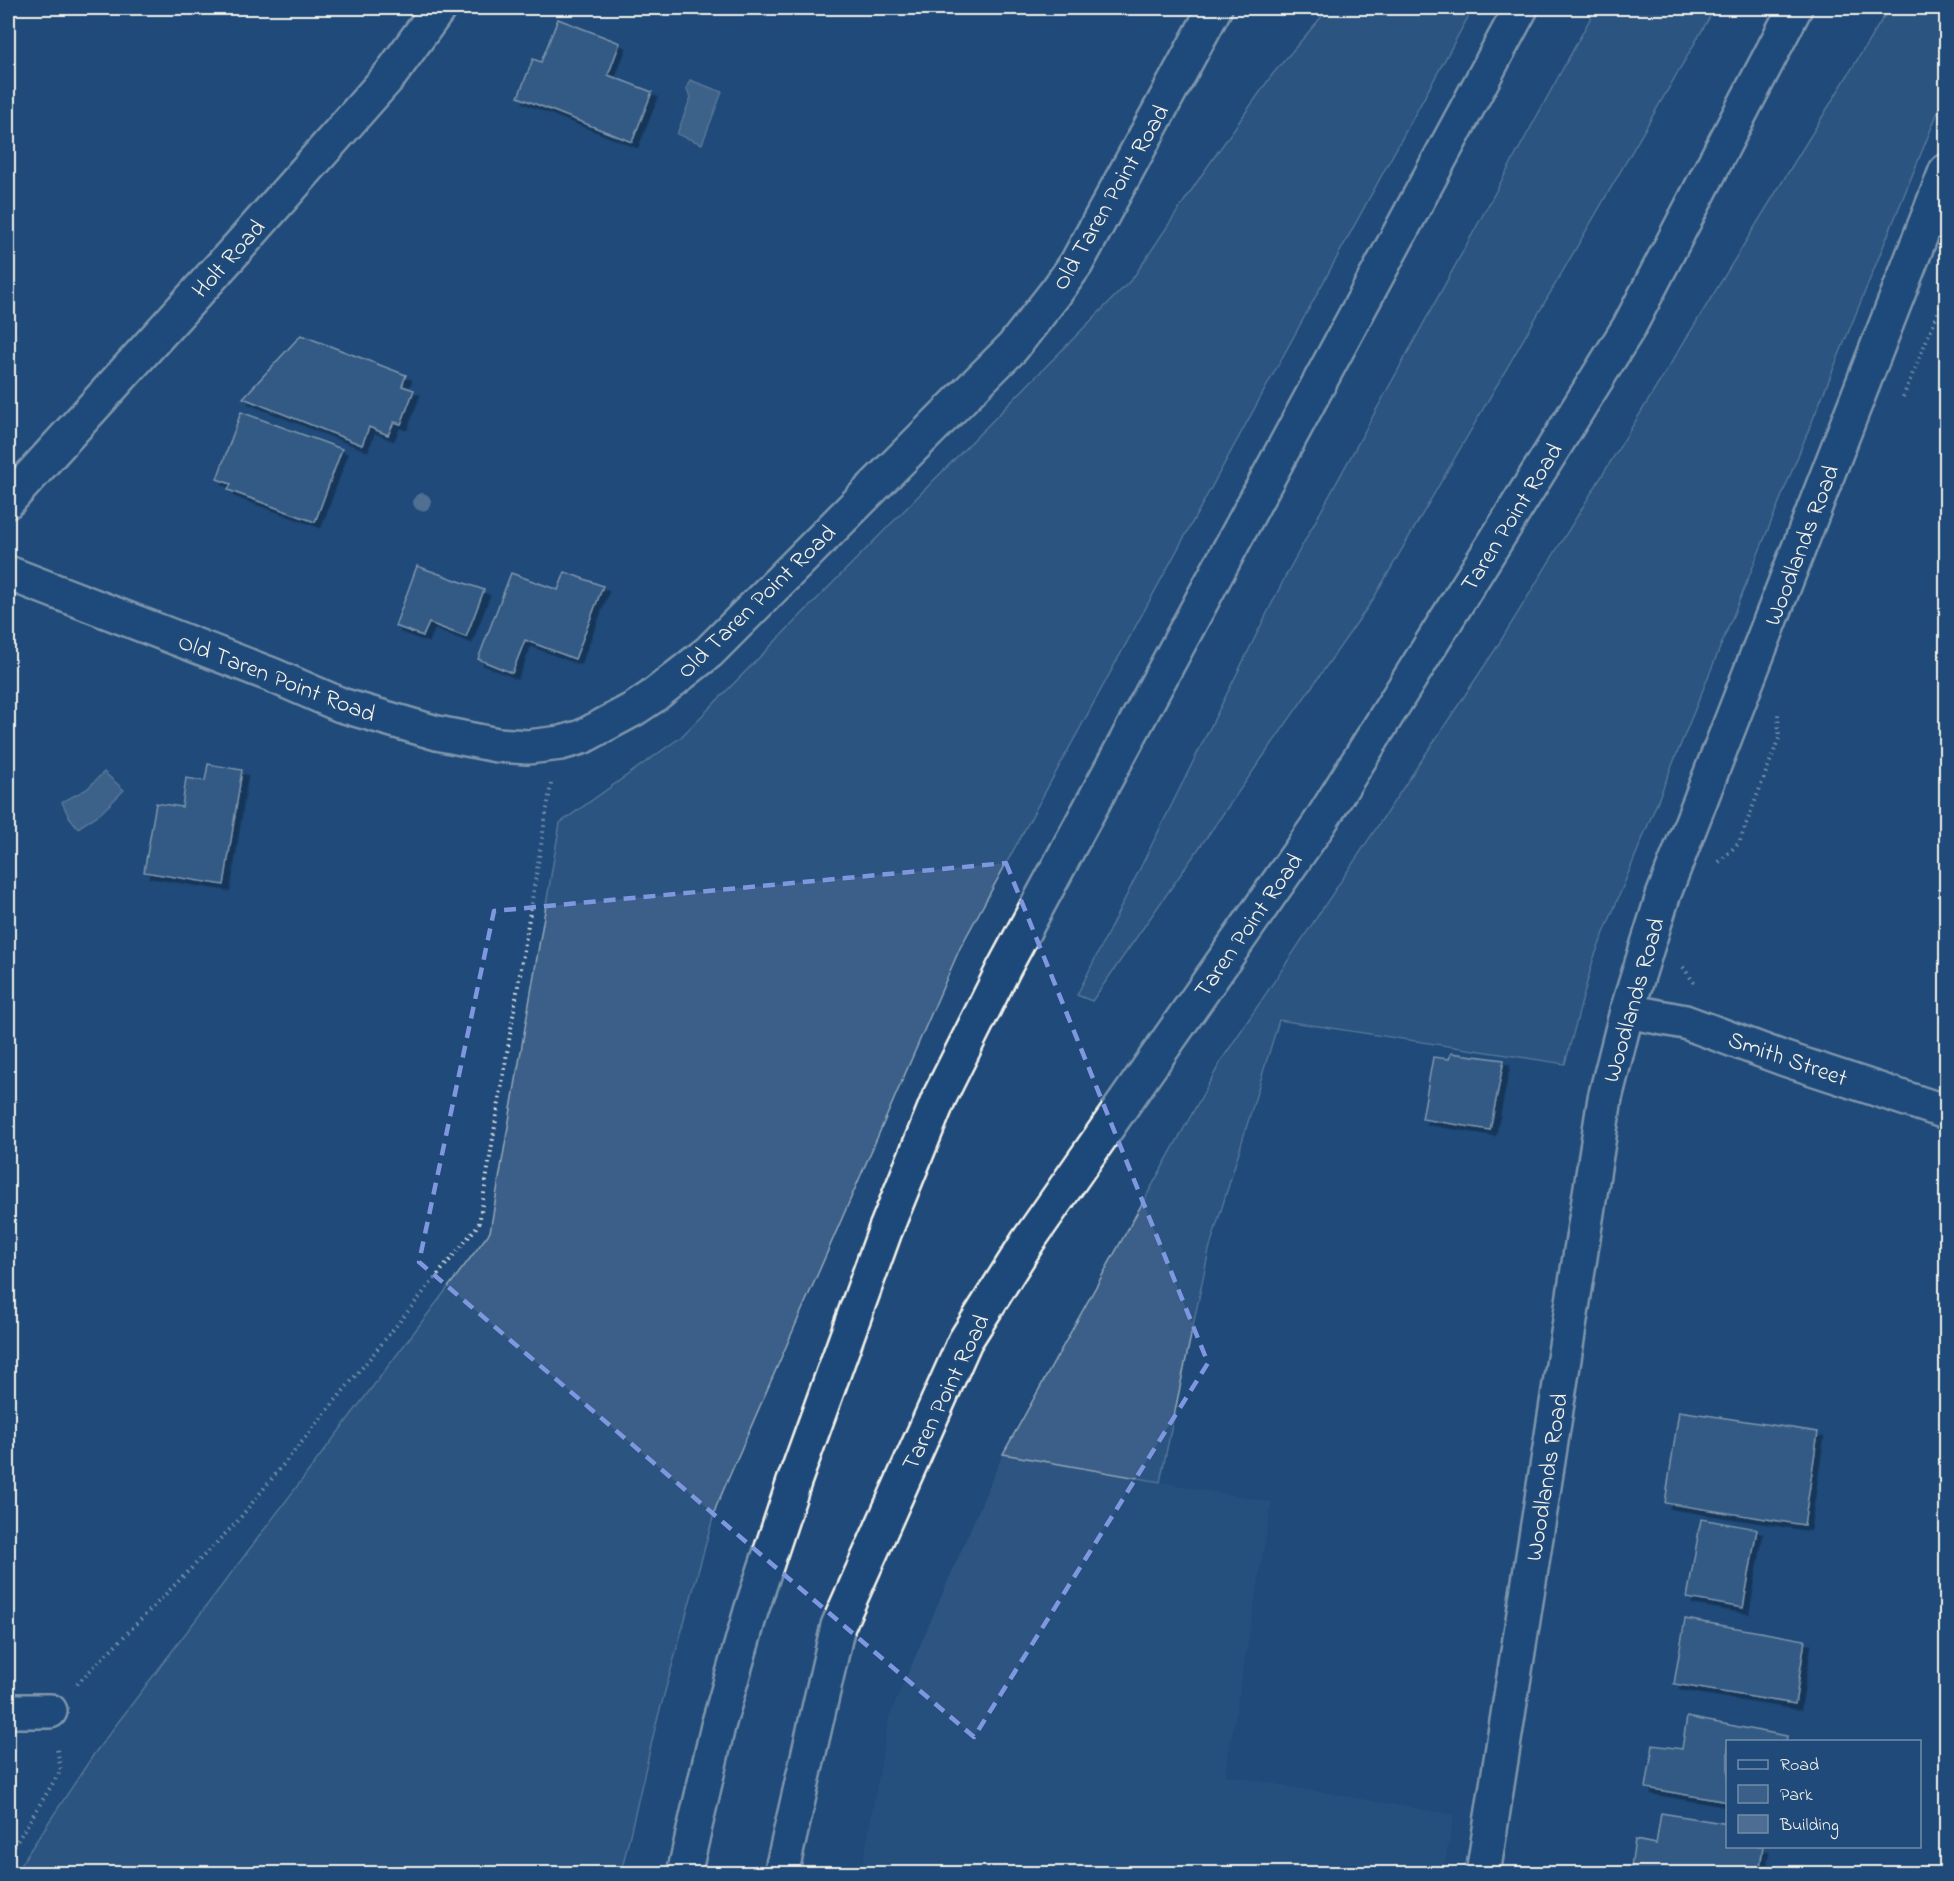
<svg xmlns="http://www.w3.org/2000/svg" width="1954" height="1881" viewBox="0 0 1954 1881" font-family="'Indie Flower',sans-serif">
  <defs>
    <filter id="shadow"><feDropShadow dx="5.5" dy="5.5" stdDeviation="0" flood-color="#0009"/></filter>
  </defs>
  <rect width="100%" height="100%" fill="#1f4a7a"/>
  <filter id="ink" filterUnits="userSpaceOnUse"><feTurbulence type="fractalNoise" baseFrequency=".0167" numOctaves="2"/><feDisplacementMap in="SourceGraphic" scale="12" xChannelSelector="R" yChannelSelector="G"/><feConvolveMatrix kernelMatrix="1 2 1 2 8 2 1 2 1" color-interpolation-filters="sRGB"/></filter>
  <g filter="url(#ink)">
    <polygon fill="#2d5581" points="1003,1454 1272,1502 1225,1775 1454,1815 1443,1873 861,1874 889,1717"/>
    <g fill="#3a5f88" stroke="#97a8b8" stroke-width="1.5">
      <polygon points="1329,8 1473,8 960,948 716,1507 656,1724 621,1873 15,1873 94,1754 490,1232 560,823 681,737 1133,278 1203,173 1272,75"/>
      <polygon points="1596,8 1715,8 1372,601 1092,1001 1077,995 1286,575"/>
      <polygon points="1889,8 1946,8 1946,92 1593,960 1565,1064 1279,1020 1209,1250 1160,1482 1003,1454 1223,1058 1495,650"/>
    </g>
    <g fill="#627e9d" stroke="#9cacbb" stroke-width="1.5">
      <polygon points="690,80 722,92 702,144 677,134 691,97 686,89"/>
      <polygon points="104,772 124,790 101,813 78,828 68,815 62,802 87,789"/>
    </g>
    <g fill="#4d6e92" stroke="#f4f1e8" stroke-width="1.5" filter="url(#shadow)">
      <polygon points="558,19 620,43 608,75 652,92 632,142 518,97 533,59 541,62"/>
      <polygon points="301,335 406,375 402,386 414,390 401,424 394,422 388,435 369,427 362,445 243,398"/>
      <polygon points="241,412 342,449 315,522 228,490 231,484 217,479"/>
      <polygon points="417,566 484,590 466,637 429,623 423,636 395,626"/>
      <polygon points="565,572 603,586 575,659 525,640 512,673 478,659 511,573 558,590"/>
      <polygon points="208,764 242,770 224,885 144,872 156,803 182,807 186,778 205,781"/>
      <polygon points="1451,1053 1504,1060 1490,1130 1422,1119 1433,1057 1449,1059"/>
      <polygon points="1679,1411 1818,1432 1804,1525 1665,1503"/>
      <polygon points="1701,1519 1757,1529 1743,1608 1687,1598"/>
      <polygon points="1685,1619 1805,1640 1795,1704 1674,1684"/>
      <polygon points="1687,1717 1787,1736 1786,1742 1728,1742 1728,1802 1646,1788 1653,1745 1682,1749"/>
      <polygon points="1661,1813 1728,1824 1728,1846 1763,1846 1759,1874 1630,1874 1635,1840 1656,1844"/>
    </g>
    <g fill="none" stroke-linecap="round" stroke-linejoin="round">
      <g stroke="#f4f1e8" stroke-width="38">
        <g id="minor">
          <polyline points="8,501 242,243 391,74 439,8"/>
          <polyline points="8,573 272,675 341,705 437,733 497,745 528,747 561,743 582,737 634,709 652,697 709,652 1013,347 1056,292 1076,264 1215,8"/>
          <polyline points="1627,1011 1685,1022 1785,1059 1946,1112"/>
          <polyline points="8,1711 50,1711"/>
          <polyline points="1483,1874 1605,1098 1627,1011 1663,896 1946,171"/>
        </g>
      </g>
      <g stroke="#f4f1e8" stroke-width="38">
        <g id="primary">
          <polyline points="684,1874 718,1726 751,1611 794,1482 885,1231 939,1098 1004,968 1521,8"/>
          <polyline points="781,1874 838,1626 965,1341 1028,1241 1319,824 1629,327 1795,8"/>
        </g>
      </g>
      <g stroke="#f4f1e8" stroke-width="4" stroke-dasharray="1.5 4.5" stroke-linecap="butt">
        <polyline points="1903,397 1946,293"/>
        <polyline points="1719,862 1739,843 1779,738 1778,712"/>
        <polyline points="1683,967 1695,984"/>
        <polyline points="77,1684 235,1524 479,1224 551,784"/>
        <polyline points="8,1856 61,1770 57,1749"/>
      </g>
      <use href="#minor" stroke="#1f4a7a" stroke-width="33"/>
      <use href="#primary" stroke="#1f4a7a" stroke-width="33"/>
    </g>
    <circle fill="#8a9eb1" cx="422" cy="502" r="9"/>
  </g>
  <path d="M0 0H1954V1881H0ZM 1006,863 L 1208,1363 L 974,1737 L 419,1262 L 494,911 Z" fill="#1f4a7a" fill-opacity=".55" fill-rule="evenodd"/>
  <path fill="none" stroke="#7e97df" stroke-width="4.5" stroke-dasharray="12 8" stroke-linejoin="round" d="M 1006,863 L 1208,1363 L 974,1737 L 419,1262 L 494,911 Z"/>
  <g text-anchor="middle" stroke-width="6" stroke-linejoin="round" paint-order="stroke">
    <g font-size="24" fill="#f4f1e8" stroke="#1f4a7a">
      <text transform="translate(1110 197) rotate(-60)" y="8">Old Taren Point Road</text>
      <text transform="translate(228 258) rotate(-48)" y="8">Holt Road</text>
      <text transform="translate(1511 517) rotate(-58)" y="8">Taren Point Road</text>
      <text transform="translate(1801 545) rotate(-69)" y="8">Woodlands Road</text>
      <text transform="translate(756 601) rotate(-44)" y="8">Old Taren Point Road</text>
      <text transform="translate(277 677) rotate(21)" y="8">Old Taren Point Road</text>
      <text transform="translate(1248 925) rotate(-55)" y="8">Taren Point Road</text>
      <text transform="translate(1633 1000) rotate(-74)" y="8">Woodlands Road</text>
      <text transform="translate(1788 1058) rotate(19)" y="8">Smith Street</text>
      <text transform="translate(945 1392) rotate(-64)" y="8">Taren Point Road</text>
      <text transform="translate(1546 1477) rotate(-81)" y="8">Woodlands Road</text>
    </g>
  </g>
  <rect width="1954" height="1881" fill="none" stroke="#1f4a7a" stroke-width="30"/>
  <rect x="15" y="15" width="1924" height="1851" fill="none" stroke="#f4f1e8" stroke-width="2" filter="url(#ink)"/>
  <rect x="1726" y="1740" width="195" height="108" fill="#1f4a7a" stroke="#748da6" stroke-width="1.5"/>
  <rect x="1738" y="1760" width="30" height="9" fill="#1f4a7a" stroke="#748da6" stroke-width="1.5"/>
  <text x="1780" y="1770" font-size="18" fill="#f4f1e8">Road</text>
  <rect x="1738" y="1785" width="30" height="18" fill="#3a5f88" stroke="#748da6" stroke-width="1.5"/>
  <text x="1780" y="1800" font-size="18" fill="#f4f1e8">Park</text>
  <rect x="1738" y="1815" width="30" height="18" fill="#4d6e92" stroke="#748da6" stroke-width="1.5"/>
  <text x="1780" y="1830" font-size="18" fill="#f4f1e8">Building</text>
</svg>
